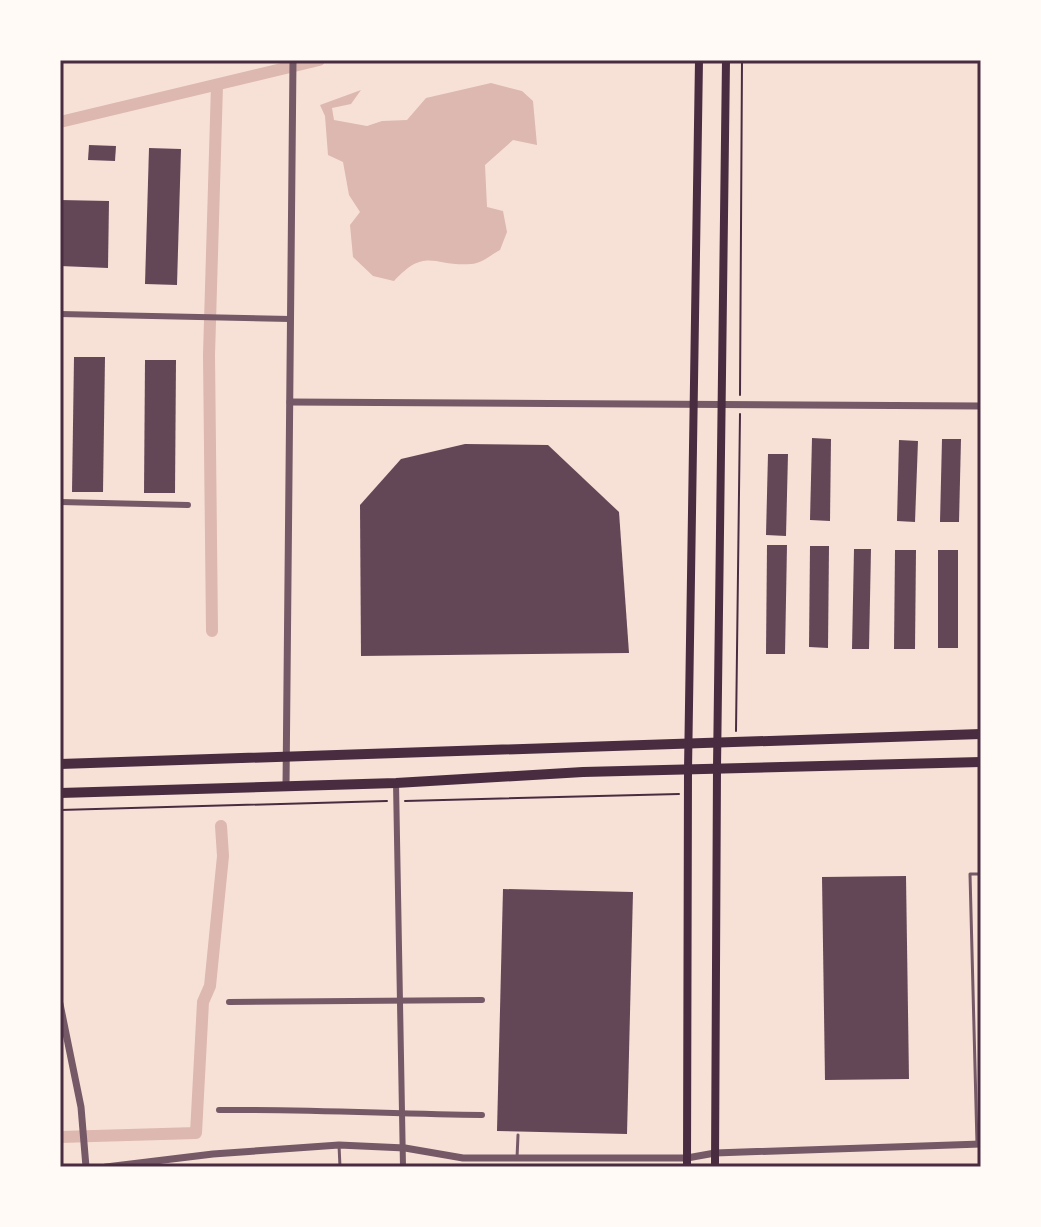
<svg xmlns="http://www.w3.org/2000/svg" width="1041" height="1227" viewBox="0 0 1041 1227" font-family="'Noto Sans',sans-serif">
  <rect width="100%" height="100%" fill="#f7e1d7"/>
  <path fill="#dcb8b0" d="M 491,83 L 522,91 L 533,101 L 537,145 L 513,140 L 485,165 L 487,207 L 503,211 L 507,232 L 500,250 C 492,254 481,264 471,264 C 434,267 426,246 394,281 L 373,276 L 353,257 L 350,225 L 360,212 L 349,195 L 343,162 L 328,155 L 325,116 L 320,105 L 361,90 L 351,104 L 332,108 L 334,120 L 367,126 L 382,121 L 407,120 L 426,98 Z"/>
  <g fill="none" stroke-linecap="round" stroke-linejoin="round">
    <g stroke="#dcb8b0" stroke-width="12">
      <polyline points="60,122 319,60"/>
      <polyline points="212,631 209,355 217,85"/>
      <polyline points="60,1137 196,1133 203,1002 210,986 223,856 221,826"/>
    </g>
  </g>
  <g fill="#644757">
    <polygon points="89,145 116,146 115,161 88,160"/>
    <polygon points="149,148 181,149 177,285 145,284"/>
    <polygon points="60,200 109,201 108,268 60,266"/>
    <polygon points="74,357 105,357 103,492 72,492"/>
    <polygon points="145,360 176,360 175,493 144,493"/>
    <polygon points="812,438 831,439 830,521 810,520"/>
    <polygon points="942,439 961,439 959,522 940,522"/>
    <polygon points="899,440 918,441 915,522 897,521"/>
    <polygon points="465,444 548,445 619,512 629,653 361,656 360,505 401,459"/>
    <polygon points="768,454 788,454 786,536 766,535"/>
    <polygon points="767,545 787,545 785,654 766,654"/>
    <polygon points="810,546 829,546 828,648 809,647"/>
    <polygon points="854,549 871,549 869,649 852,649"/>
    <polygon points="895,550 916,550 915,649 894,649"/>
    <rect x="938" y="550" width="20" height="98"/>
    <polygon points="906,876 909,1079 825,1080 822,877"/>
    <polygon points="503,889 633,892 627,1134 497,1131"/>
  </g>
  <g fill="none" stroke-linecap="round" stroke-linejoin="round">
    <g stroke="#4a2c40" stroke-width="2">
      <polyline points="740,395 742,60"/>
      <polyline points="736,731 740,414"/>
      <polyline points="405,801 679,794"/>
      <polyline points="60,810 387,801"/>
    </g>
    <g stroke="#755966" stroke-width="3">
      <polyline points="977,1144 970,874 981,874"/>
      <polyline points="339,1145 340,1167"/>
      <polyline points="517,1158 518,1135"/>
    </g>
    <g stroke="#755966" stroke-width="6">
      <polyline points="60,314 290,319"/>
      <polyline points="60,502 188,505"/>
      <polyline points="396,783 403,1167"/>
      <polyline points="229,1002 482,1000"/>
      <path d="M 219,1110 C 307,1109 394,1114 482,1115"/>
    </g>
    <g stroke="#755966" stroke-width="7">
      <polyline points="290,402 981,406"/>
      <polyline points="286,786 293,60"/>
      <polyline points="60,1004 81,1107 86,1167"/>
      <polyline points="106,1167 213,1154 339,1145 405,1148 463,1158 687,1158 715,1153 981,1144"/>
    </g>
    <g stroke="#4a2c40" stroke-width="8">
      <polyline points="687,1167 688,770 699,60"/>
      <polyline points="715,1167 717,768 726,60"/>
    </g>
    <g stroke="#4a2c40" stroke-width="10">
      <polyline points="60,764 981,734"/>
      <polyline points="60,793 396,783 583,772 981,762"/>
    </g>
  </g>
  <rect width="1041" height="1227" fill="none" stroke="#fffaf5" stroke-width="124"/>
  <rect x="62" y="62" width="917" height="1103" fill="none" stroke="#4a2c40" stroke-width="3"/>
</svg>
